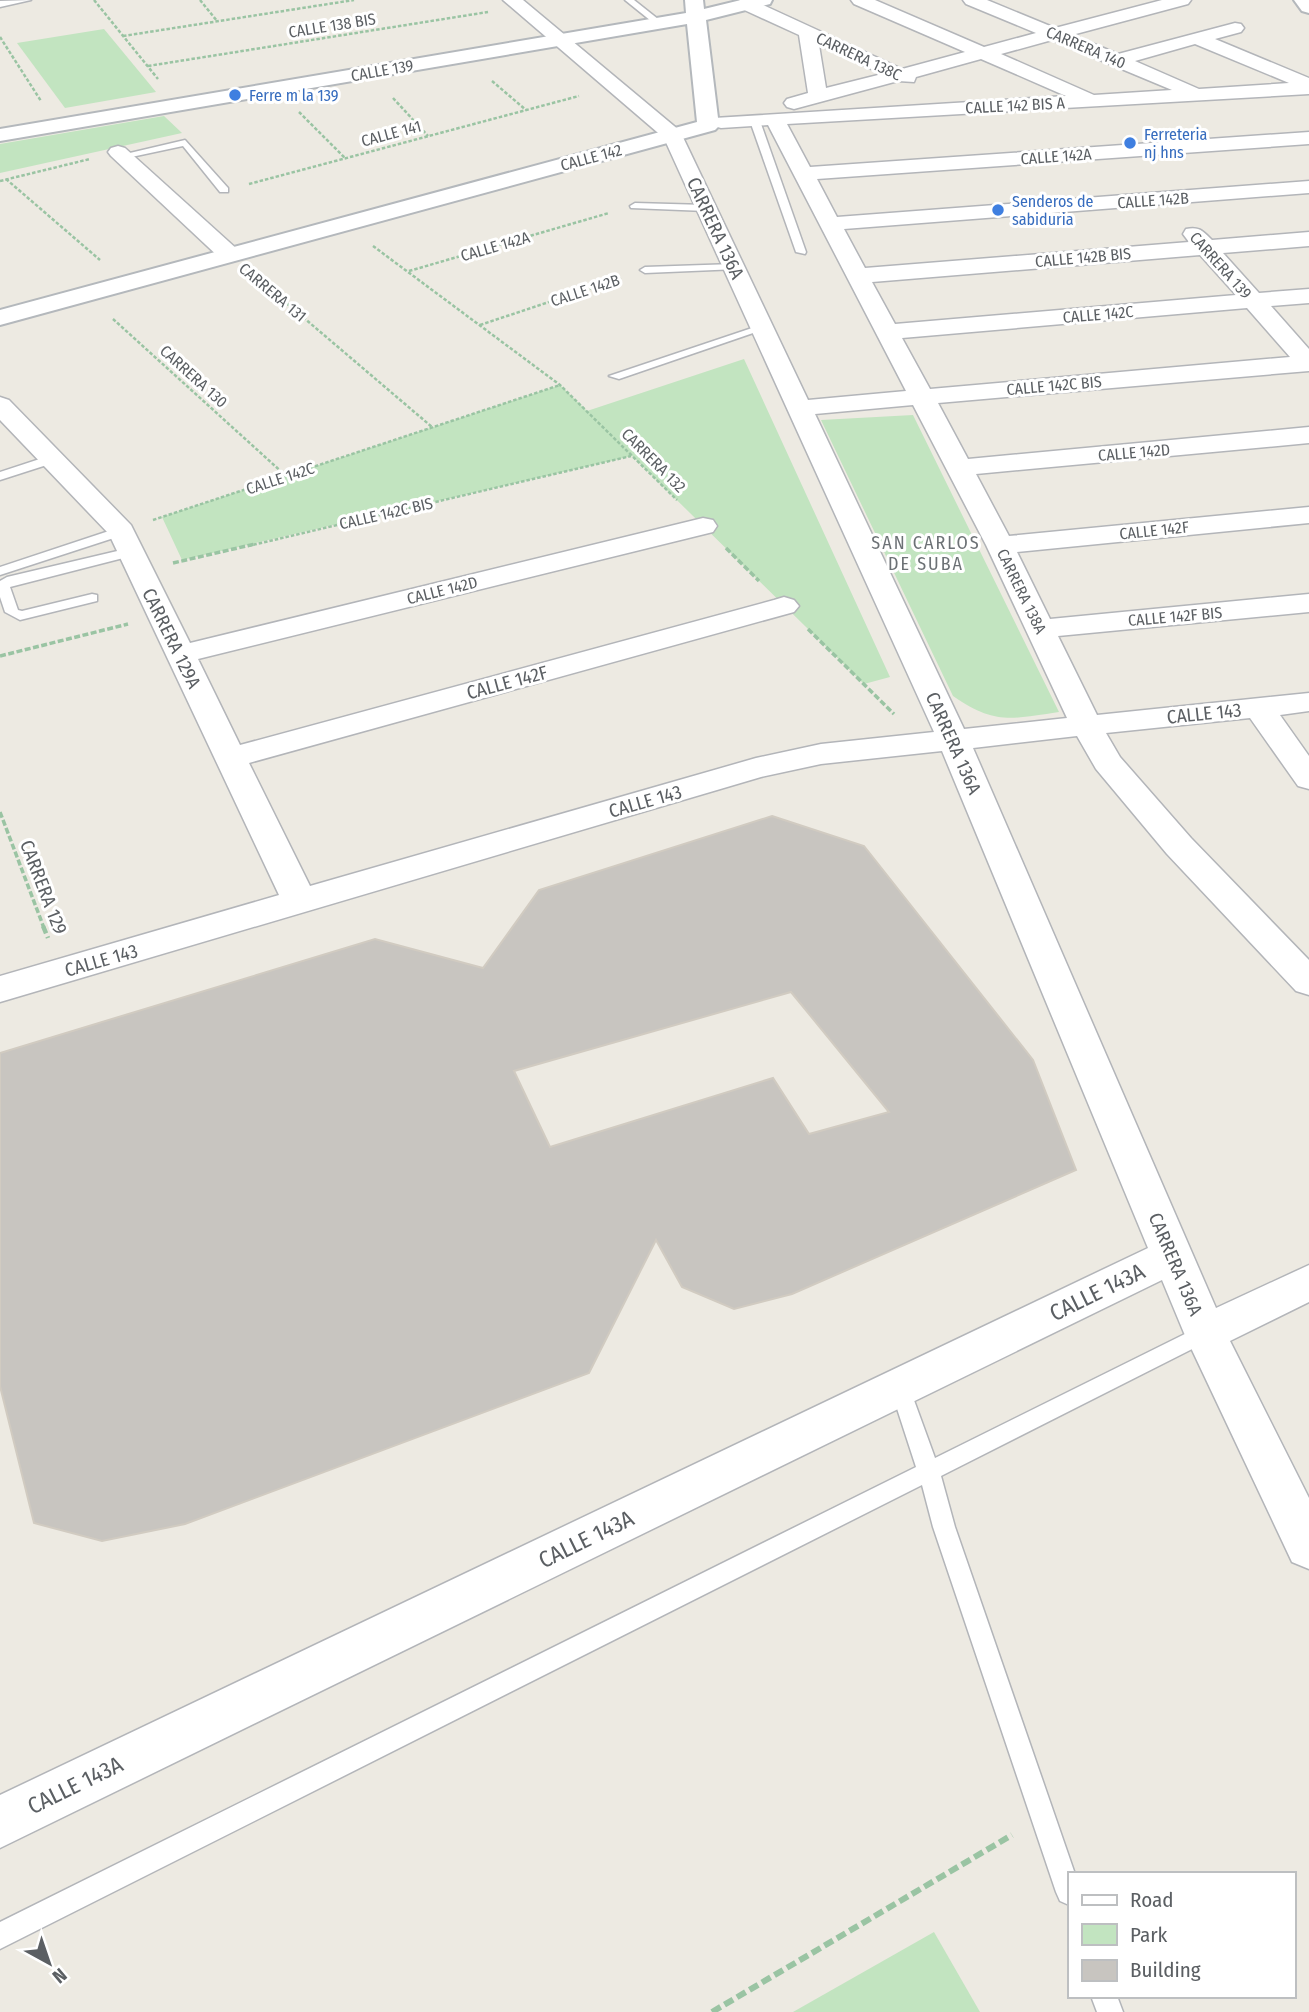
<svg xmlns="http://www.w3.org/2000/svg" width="1309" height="2012" viewBox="0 0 1309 2012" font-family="'Fira Sans Condensed',sans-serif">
  <rect width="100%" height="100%" fill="#edeae2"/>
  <g fill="#c2e4c0">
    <polygon points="104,29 156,92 65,108 17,43"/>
    <polygon points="164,116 182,133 0,173 0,144"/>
    <polygon points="744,359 890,677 864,684 632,456 182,560 162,517 560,385 587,411"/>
    <path d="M 913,415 L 1059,712 C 1011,719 995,725 953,696 L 821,420 Z"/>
    <polygon points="934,1932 980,2012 793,2012"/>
  </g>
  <path fill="#c8c5c0" stroke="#d1cbc1" stroke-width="2" fill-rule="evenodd" d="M 772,816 L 864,846 L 1033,1060 L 1076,1170 L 792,1294 L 734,1309 L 682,1287 L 656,1240 L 589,1373 L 185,1524 L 102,1541 L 34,1523 L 0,1386 L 0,1053 L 375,939 L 483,968 L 539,890 ZM 791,992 L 889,1112 L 809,1134 L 773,1078 L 550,1147 L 514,1071 Z"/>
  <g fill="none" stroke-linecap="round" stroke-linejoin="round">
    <g stroke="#b3b5b9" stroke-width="3">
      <g id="lane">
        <polygon points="31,0 0,7 0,1"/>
        <polygon points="625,0 634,0 663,23 656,25"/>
        <polygon points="755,118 760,121 806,252 805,254 796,252 750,121"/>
        <polygon points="185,140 228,188 228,192 220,192 183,146 122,159 117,156"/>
        <polygon points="635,203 706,205 711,208 706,211 631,208 630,206"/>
        <polygon points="734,264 739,267 738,269 645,273 640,270 645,267"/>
        <polygon points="758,326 768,328 619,379 609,376"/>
        <polygon points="52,455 58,459 56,462 0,480 0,472"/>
        <polygon points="121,527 126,528 126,534 0,575 0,567"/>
        <polygon points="130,548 137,552 135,555 10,587 18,610 22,611 92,594 97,595 97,601 20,620 5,612 0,597 0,581 7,577"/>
        <polygon points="1205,1324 1212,1327 1215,1333 1212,1339 941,1476 955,1527 1075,1874 1069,1874 1069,1905 1060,1901 1056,1892 933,1527 922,1485 0,1949 0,1922 916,1467 890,1387 893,1381 900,1378 907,1381 935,1458"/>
        <polygon points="1091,1996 1117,1996 1123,2012 1097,2012"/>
      </g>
    </g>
    <g stroke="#b3b5b9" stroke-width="3">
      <g id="street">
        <path d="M 503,0 L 523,0 L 680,131 L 808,400 L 906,391 L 768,125 L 721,128 L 714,126 L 711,122 L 714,118 L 1066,96 L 981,59 L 916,77 L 914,82 L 898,81 L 794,109 L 787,107 L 784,103 L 787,99 L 808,93 L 799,35 L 740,8 L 737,4 L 740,0 L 752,0 L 902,69 L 965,52 L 854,4 L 851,0 L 875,0 L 984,47 L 1036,33 L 966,4 L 963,0 L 987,0 L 1055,28 L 1162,0 L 1191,0 L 1188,4 L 1072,35 L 1118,54 L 1235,23 L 1241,24 L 1244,28 L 1241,32 L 1215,39 L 1309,78 L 1309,94 L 787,124 L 810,167 L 1309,132 L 1309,144 L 817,179 L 837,217 L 1309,181 L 1309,193 L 844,229 L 865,268 L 1189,242 L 1183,234 L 1186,229 C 1199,226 1203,231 1212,240 L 1309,232 L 1309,246 L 1223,253 L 1259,293 L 1309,289 L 1309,303 L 1271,306 L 1309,349 L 1309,371 L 938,403 L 968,459 L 1309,427 L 1309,443 L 976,474 L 1009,536 L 1309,507 L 1309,523 L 1017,552 L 1050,619 L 1309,594 L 1309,612 L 1058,636 L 1097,715 L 1309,693 L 1309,711 L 1280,715 L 1309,756 L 1309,789 L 1298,786 L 1250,718 L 1106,733 L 1120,757 L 1191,838 L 1309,960 L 1309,995 L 1296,991 L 1167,854 L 1096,769 L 1077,736 L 973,748 L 1216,1308 L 1309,1265 L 1309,1302 L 1230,1341 L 1309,1498 L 1309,1569 L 1292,1562 L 1184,1333 L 1162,1280 L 0,1848 L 0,1795 L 1148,1248 L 942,751 L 821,764 L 761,777 L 0,1002 L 0,976 L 279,895 L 109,534 L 0,420 L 0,397 L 9,400 L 131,525 L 190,643 L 703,518 L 713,520 L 717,526 L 713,532 L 198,659 L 240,745 L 774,600 L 784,597 L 794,600 L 799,606 L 794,612 L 249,763 L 310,886 L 756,758 L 821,744 L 934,732 L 664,138 ZM 1052,40 L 1172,90 L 1094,95 L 1001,54 ZM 1195,44 L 1289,83 L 1199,89 L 1135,61 ZM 819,45 L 882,74 L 826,88 ZM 1200,255 L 1236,295 L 895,324 L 872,282 ZM 1247,308 L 1290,357 L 930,389 L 902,338 ZM 913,405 L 986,545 L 1067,718 L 964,729 L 815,414 Z"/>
        <polygon points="118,146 125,148 238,250 241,255 238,260 222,260 111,156 108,152 111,148"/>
      </g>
    </g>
    <g stroke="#b4b8bc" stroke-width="4">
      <g id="secondary">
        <polygon points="685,0 703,0 704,9 741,0 772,0 770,4 706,20 719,126 715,130 0,325 0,310 697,122 687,24 0,141 0,129 686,13"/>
        <polygon points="1294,0 1309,0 1309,13 1302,11"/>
      </g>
    </g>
    <g stroke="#9ac4a3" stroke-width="2.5" stroke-dasharray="3.5 2" stroke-linecap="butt">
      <polyline points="94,0 158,79"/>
      <polyline points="200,0 217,21"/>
      <polyline points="123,36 354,0"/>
      <polyline points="0,37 41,101"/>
      <polyline points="148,66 488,12"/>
      <polyline points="492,81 526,110"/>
      <polyline points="393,98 428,136"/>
      <polyline points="299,112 345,158"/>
      <polyline points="6,179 100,260"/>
      <polyline points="0,181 90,159"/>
      <polyline points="249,184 579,96"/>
      <polyline points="373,246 560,385 677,500"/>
      <polyline points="409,271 609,213"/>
      <polyline points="257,278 432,427"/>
      <polyline points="113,319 285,475"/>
      <polyline points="480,325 621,278"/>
      <polyline points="153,520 560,385"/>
      <polyline points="248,546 631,456"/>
    </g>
    <g stroke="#9ac4a3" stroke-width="3.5" stroke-dasharray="6 2.5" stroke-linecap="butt">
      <polyline points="726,548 759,581"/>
      <polyline points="173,563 255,544"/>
      <polyline points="808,629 894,714"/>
      <polyline points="0,656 128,624"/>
      <polyline points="0,812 44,928"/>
    </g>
    <polyline stroke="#9ac4a3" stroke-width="4.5" stroke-dasharray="8 3.5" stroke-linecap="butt" points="43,926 48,938"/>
    <polyline stroke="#9ac4a3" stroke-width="6" stroke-dasharray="10 4.5" stroke-linecap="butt" points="712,2012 1012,1835"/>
    <use href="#lane" fill="#fff" fill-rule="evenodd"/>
    <use href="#street" fill="#fff" fill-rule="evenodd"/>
    <use href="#secondary" fill="#fff" fill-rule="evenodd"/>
  </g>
  <g fill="#3f7fe0" stroke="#fff" stroke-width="2.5">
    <circle cx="235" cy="95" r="7"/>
    <circle cx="1130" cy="143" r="7"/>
    <circle cx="998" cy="210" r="7"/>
  </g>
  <g text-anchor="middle" stroke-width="6" stroke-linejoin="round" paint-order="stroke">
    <g font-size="16" fill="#5b5f63" stroke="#fff">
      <text transform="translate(332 25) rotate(-9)" y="6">CALLE 138 BIS</text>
      <text transform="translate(1086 47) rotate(23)" y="6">CARRERA 140</text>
      <text transform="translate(859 56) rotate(25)" y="6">CARRERA 138C</text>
      <text transform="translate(382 70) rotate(-10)" y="6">CALLE 139</text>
      <text transform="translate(1015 105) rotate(-3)" y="6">CALLE 142 BIS A</text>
      <text transform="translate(391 133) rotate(-15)" y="6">CALLE 141</text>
      <text transform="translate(1056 156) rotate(-4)" y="6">CALLE 142A</text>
      <text transform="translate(591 157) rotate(-15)" y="6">CALLE 142</text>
      <text transform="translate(1153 200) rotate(-4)" y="6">CALLE 142B</text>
      <text transform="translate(495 246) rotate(-16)" y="6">CALLE 142A</text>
      <text transform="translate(1083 257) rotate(-5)" y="6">CALLE 142B BIS</text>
      <text transform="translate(1221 265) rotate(48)" y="6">CARRERA 139</text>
      <text transform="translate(585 290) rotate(-18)" y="6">CALLE 142B</text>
      <text transform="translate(273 292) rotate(40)" y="6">CARRERA 131</text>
      <text transform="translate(1098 314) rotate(-5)" y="6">CALLE 142C</text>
      <text transform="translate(194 376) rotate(42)" y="6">CARRERA 130</text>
      <text transform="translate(1054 385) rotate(-5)" y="6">CALLE 142C BIS</text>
      <text transform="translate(1134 452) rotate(-5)" y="6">CALLE 142D</text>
      <text transform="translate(654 460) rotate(45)" y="6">CARRERA 132</text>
      <text transform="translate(280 478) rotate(-18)" y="6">CALLE 142C</text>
      <text transform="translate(386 513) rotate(-13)" y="6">CALLE 142C BIS</text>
      <text transform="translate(1154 530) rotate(-6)" y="6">CALLE 142F</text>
      <text transform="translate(442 590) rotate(-14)" y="6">CALLE 142D</text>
      <text transform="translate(1022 591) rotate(64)" y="6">CARRERA 138A</text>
      <text transform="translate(1175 616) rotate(-5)" y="6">CALLE 142F BIS</text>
    </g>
    <g font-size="16" fill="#366cbe" stroke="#fff" text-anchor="start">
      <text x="249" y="101">Ferre m la 139</text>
      <text x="1144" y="140">Ferreteria<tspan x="1144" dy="18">nj hns</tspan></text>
      <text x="1012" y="207">Senderos de<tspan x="1012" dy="18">sabiduria</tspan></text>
    </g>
    <g font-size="18" letter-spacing="2" fill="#6c7175" stroke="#fff">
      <text x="926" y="549">SAN CARLOS<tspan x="926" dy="21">DE SUBA</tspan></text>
    </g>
    <g font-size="19" fill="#5b5f63" stroke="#fff">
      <text transform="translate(716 228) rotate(65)" y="7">CARRERA 136A</text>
      <text transform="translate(172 638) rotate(64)" y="7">CARRERA 129A</text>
      <text transform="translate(507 682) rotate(-15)" y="7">CALLE 142F</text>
      <text transform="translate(1204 713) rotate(-6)" y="7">CALLE 143</text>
      <text transform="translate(954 743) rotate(66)" y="7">CARRERA 136A</text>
      <text transform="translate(645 801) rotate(-16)" y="7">CALLE 143</text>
      <text transform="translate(44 887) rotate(69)" y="7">CARRERA 129</text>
      <text transform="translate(101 960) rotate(-16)" y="7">CALLE 143</text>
      <text transform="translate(1176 1264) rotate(67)" y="7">CARRERA 136A</text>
    </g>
    <g font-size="23" fill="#5b5f63" stroke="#fff">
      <text transform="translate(1097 1292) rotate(-26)" y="8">CALLE 143A</text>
      <text transform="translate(586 1539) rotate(-26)" y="8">CALLE 143A</text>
      <text transform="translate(75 1785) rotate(-26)" y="8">CALLE 143A</text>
    </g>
  </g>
  <rect x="1068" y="1872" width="228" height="126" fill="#ffffff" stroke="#bdbfc1" stroke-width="2"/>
  <rect x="1082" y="1895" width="35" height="10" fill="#ffffff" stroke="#bdbfc1" stroke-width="2"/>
  <text x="1130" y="1907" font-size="21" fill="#5b5f63">Road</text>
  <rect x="1082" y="1924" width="35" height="21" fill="#c2e4c0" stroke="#bdbfc1" stroke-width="2"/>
  <text x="1130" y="1942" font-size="21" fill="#5b5f63">Park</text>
  <rect x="1082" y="1960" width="35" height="21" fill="#c8c5c0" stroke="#bdbfc1" stroke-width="2"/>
  <text x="1130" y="1977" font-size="21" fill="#5b5f63">Building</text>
  <g transform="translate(49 1963) rotate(140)" stroke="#ffffff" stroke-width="5" paint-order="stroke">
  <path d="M0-5L12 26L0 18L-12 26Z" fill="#5b5f63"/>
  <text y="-10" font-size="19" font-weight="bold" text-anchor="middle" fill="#5b5f63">N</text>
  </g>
</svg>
